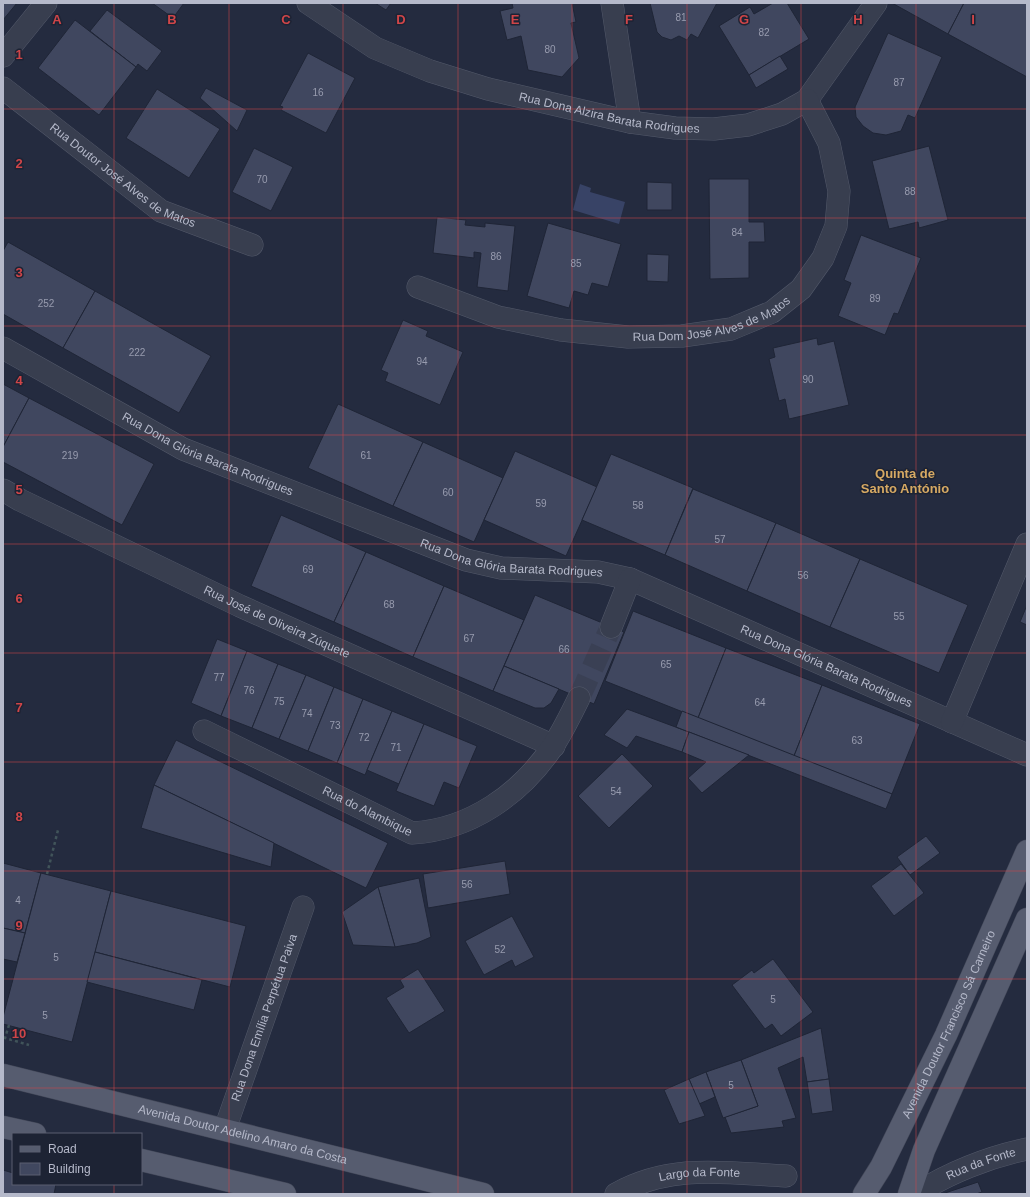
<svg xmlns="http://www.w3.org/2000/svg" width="1030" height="1197" viewBox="0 0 1030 1197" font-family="Helvetica,sans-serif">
  <rect width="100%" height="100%" fill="#242b3f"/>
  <polygon fill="#384366" points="580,184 591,188 590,192 625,202 619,224 573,210"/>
  <g fill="#40475f" stroke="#1f2536">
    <polygon points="3,3 17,3 3,20"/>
    <polygon points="152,3 184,3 173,18"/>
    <polygon points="375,3 391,3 386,10"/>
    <polygon points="512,3 572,3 576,22 571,23 579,58 562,77 528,70 521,36 507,40 500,11 513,8"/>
    <polygon points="650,3 717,3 698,38 691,34 687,40 679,36 671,40 662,37 657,32"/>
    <polygon points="773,3 787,3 809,39 749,75 719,26 750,7 754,14"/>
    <polygon points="892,3 964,3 948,34"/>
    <polygon points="964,3 1027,3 1027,77 948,34"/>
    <polygon points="107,10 162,51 147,71 138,64 136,67 90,31"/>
    <polygon points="75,20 136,67 99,115 38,68"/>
    <polygon points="888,33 942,57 915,118 908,115 901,131 886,135 873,133 863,126 856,117 855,107"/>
    <polygon points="308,53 355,78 326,133 281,110 283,107 280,106"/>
    <polygon points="780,56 788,69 756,88 749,75"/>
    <polygon points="206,88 247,110 237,131 200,98"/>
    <polygon points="157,89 220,129 189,178 126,138"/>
    <polygon points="929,146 948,220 919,228 918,222 889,229 872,161"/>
    <polygon points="254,148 293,167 271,211 232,192"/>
    <polygon points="709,179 749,179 749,222 764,222 765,242 749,242 749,278 710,279"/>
    <polygon points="647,182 672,183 672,210 647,210"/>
    <polygon points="437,217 466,220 465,225 485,227 485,223 515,226 508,291 477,287 481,253 474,252 474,258 433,253"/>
    <polygon points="548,223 621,244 608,287 592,283 588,295 574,291 569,308 527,296"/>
    <polygon points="861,235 921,258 898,314 894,313 885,335 838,316 851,283 844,280"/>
    <polygon points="8,242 95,291 63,348 3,314 3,251"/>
    <polygon points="647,254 669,255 668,282 647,281"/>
    <polygon points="95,291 211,356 179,413 63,348"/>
    <polygon points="403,320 428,331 426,336 463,352 440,405 385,381 388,373 381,370"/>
    <polygon points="817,338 818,345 834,341 849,405 789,419 785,399 779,401 769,359 775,357 773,348"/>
    <polygon points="3,384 29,398 3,447"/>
    <polygon points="29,398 154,464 122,525 3,462 3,447"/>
    <polygon points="338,404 423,442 393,506 308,468"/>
    <polygon points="423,442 503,478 474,542 393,506"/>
    <polygon points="515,451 597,487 566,556 484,520"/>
    <polygon points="611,454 693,488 665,555 582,520"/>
    <polygon points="693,489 776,523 747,591 665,555"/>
    <polygon points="281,515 366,552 334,622 251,586"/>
    <polygon points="776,523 860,559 830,627 747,591"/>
    <polygon points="366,552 444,586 413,657 334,622"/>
    <polygon points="860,559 968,605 939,673 830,627"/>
    <polygon points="444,586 524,620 493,691 413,657"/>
    <polygon points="535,595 624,632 594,704 504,666"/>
    <polygon points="1027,605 1027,625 1020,622"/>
    <polygon points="633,611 726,648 698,718 605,681"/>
    <polygon points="217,639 247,651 221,716 191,703"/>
    <polygon points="726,648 822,685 794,756 698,718"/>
    <polygon points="247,651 278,664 252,728 221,716"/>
    <polygon points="278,664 306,675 279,739 252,728"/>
    <polygon points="504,666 559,689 551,703 544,708 535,708 493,691"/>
    <polygon points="306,675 334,687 308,751 279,739"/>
    <polygon points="822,685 920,724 892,794 794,756"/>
    <polygon points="334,687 363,699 337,763 308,751"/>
    <polygon points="363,699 392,711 365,775 337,763"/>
    <polygon points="627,709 689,732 682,752 636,736 627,748 604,735"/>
    <polygon points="392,711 424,724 399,784 367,770"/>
    <polygon points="682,711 892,794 886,809 676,727"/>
    <polygon points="424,724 477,746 459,788 444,782 434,806 396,791"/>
    <polygon points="689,732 749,755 702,793 688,778 706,762 682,752"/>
    <polygon points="176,740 388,843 366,888 154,785"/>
    <polygon points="622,754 653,786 609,828 578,796"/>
    <polygon points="154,785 274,843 271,867 141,828"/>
    <polygon points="926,836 940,853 910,875 897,857"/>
    <polygon points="505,861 510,894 428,908 423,874"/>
    <polygon points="3,863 41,873 25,933 3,928"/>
    <polygon points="901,864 924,893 894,916 871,886"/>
    <polygon points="41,873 111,891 72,1042 3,1024 3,1017"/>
    <polygon points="419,878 431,937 417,943 395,947 378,887"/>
    <polygon points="378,887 395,947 353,945 342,912"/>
    <polygon points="111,891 246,926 230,987 95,952"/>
    <polygon points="512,916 534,957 515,967 512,960 484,975 465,941"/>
    <polygon points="3,928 25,933 17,962 3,959"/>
    <polygon points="95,952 202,980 194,1010 87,982"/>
    <polygon points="773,959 813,1012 781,1036 772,1024 765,1029 732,985 752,970 754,973"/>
    <polygon points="418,969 445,1011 409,1033 386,998 404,987 400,980"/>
    <polygon points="821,1028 829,1079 807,1082 803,1057 778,1068 796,1118 782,1121 784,1127 731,1133 725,1117 758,1106 741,1060"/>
    <polygon points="741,1060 758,1106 723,1118 706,1072"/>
    <polygon points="706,1072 715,1097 699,1104 689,1079"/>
    <polygon points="689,1079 705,1116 679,1124 664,1090"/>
    <polygon points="829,1079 833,1111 812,1114 807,1082"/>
    <polygon points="3,1170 13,1173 13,1184 56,1184 54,1194 3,1194"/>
    <polygon points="3,1170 13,1173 13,1184 56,1184 54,1194 3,1194"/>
    <polygon points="978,1182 982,1192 976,1194 942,1194"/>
  </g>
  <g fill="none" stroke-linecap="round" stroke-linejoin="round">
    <polyline stroke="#3a4054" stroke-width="22" stroke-dasharray="22 11" stroke-linecap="butt" points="579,698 611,627"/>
    <g stroke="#53596a" stroke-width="23">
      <g id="minor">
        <path id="s1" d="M 308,3 L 375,48 L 430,71 L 488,89 L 630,122 L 675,128 L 714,129 L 748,125 L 782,114 L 807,100 L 876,3"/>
        <polyline points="612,3 630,122"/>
        <polyline points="3,56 46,3"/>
        <path id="s2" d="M 3,88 L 161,211 L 252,245"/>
        <path id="s3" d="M 418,287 L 498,317 L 561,330 L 628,337 L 682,336 L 731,329 L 772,312 L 801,289 L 823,258 L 836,226 L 839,191 L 829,143 L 807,100"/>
        <path id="s4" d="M 3,348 L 183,449 L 466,560 L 501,568 L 598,572 L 630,579 L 1027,755"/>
        <path id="s5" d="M 3,490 L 20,500 L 240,606 L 554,746"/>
        <polyline points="611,627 630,579"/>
        <polyline points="952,722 1027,544"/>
        <path id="s6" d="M 204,731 L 412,833 C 470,830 521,794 553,746 C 563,731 571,714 579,698"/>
        <path id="s7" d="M 225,1129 L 303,907"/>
        <path id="s8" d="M 616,1194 C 671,1163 726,1173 786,1176"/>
        <path id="s9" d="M 916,1194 C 948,1173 989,1157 1027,1149"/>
      </g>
    </g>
    <g stroke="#424758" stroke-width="23">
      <g id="primary">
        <path id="s10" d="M 3,1075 L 483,1194"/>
        <polyline points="3,1127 35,1134"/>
        <polyline points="141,1160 285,1194"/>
        <path id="s11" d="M 864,1194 L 881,1167 L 946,1035 L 1027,851"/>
        <polyline points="909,1194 924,1150 1027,919"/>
      </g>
    </g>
    <g stroke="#41545a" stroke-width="2.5" stroke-dasharray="3 3" stroke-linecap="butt">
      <polyline points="47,874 58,830"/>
      <polyline points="9,1025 5,1038 29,1045"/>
    </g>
    <use href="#minor" stroke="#383e4f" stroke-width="22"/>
    <use href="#primary" stroke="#565c6f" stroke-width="22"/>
  </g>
  <path fill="none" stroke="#cf4548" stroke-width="1" stroke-opacity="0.55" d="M 114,3 L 114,1134M 229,3 L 229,1194M 343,3 L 343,1194M 458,3 L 458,1194M 572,3 L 572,1194M 687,3 L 687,1194M 801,3 L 801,1194M 916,3 L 916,1194M 3,109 L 1027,109M 3,218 L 1027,218M 3,326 L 1027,326M 3,435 L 1027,435M 3,544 L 1027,544M 3,653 L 1027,653M 3,762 L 1027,762M 3,871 L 1027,871M 3,979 L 1027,979M 3,1088 L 1027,1088M 114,1184 L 114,1194"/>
  <g text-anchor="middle" stroke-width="3" stroke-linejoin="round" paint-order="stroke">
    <g font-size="10" fill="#989caf">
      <text x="681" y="21">81</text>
      <text x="764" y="36">82</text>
      <text x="550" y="53">80</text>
      <text x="899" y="86">87</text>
      <text x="318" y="96">16</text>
      <text x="262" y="183">70</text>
      <text x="910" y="195">88</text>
      <text x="737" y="236">84</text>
      <text x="496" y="260">86</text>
      <text x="576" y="267">85</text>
      <text x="875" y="302">89</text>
      <text x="46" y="307">252</text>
      <text x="137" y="356">222</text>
      <text x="422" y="365">94</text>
      <text x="808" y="383">90</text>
      <text x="70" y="459">219</text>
      <text x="366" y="459">61</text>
      <text x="448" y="496">60</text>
      <text x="541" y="507">59</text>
      <text x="638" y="509">58</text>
      <text x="720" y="543">57</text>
      <text x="308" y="573">69</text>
      <text x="803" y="579">56</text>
      <text x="389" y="608">68</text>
      <text x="899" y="620">55</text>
      <text x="469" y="642">67</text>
      <text x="564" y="653">66</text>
      <text x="666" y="668">65</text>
      <text x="219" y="681">77</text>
      <text x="249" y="694">76</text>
      <text x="279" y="705">75</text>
      <text x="760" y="706">64</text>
      <text x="307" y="717">74</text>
      <text x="335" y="729">73</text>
      <text x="364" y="741">72</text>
      <text x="857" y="744">63</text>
      <text x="396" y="751">71</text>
      <text x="616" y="795">54</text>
      <text x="467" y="888">56</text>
      <text x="18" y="904">4</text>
      <text x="500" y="953">52</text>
      <text x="56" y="961">5</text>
      <text x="773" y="1003">5</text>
      <text x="45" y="1019">5</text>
      <text x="731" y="1089">5</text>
    </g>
    <g font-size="12" fill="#b5b9ca" stroke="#1d2334">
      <text dy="4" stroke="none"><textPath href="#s1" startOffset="325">Rua Dona Alzira Barata Rodrigues</textPath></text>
      <text dy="4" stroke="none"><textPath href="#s2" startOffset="149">Rua Doutor José Alves de Matos</textPath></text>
      <text dy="4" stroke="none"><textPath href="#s3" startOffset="304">Rua Dom José Alves de Matos</textPath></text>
      <text dy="4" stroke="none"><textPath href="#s4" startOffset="231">Rua Dona Glória Barata Rodrigues</textPath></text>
      <text dy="4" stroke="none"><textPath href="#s4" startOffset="555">Rua Dona Glória Barata Rodrigues</textPath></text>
      <text dy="4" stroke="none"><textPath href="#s5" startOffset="304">Rua José de Oliveira Zúquete</textPath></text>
      <text dy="4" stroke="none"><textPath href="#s4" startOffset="891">Rua Dona Glória Barata Rodrigues</textPath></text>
      <text dy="4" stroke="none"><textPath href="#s6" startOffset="182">Rua do Alambique</textPath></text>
      <text dy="4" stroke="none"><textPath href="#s7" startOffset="118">Rua Dona Emília Perpétua Paiva</textPath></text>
      <text dy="4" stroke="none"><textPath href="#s11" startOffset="190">Avenida Doutor Francisco Sá Carneiro</textPath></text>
      <text dy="4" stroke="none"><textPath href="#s10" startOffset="247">Avenida Doutor Adelino Amaro da Costa</textPath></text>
      <text dy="4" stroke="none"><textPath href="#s9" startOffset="72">Rua da Fonte</textPath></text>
      <text dy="4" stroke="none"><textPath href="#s8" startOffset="87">Largo da Fonte</textPath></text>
    </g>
    <g font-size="13" font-weight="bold" fill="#d6a963" stroke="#1d2334">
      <text x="905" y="478">Quinta de<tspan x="905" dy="15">Santo António</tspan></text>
    </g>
  </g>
  <g font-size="13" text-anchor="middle" font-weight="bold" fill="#cf4548" stroke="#1d2334" stroke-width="3" stroke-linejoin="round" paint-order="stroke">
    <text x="57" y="24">A</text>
    <text x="172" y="24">B</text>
    <text x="286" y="24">C</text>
    <text x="401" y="24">D</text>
    <text x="515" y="24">E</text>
    <text x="629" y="24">F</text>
    <text x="744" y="24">G</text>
    <text x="858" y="24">H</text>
    <text x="973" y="24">I</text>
    <text x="19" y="59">1</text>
    <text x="19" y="168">2</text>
    <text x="19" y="277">3</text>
    <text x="19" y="385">4</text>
    <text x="19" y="494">5</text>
    <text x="19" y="603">6</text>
    <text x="19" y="712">7</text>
    <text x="19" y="821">8</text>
    <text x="19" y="930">9</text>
    <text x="19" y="1038">10</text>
  </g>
  <rect width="1030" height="1197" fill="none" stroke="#b5b9ca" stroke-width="8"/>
  <rect x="12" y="1133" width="130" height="52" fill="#1d2334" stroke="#5a5f70"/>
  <rect x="20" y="1146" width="20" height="6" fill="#565c6f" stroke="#5a5f70"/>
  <text x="48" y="1153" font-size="12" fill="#b5b9ca">Road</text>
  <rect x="20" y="1163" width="20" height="12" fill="#40475f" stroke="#5a5f70"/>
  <text x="48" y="1173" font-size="12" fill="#b5b9ca">Building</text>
</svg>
